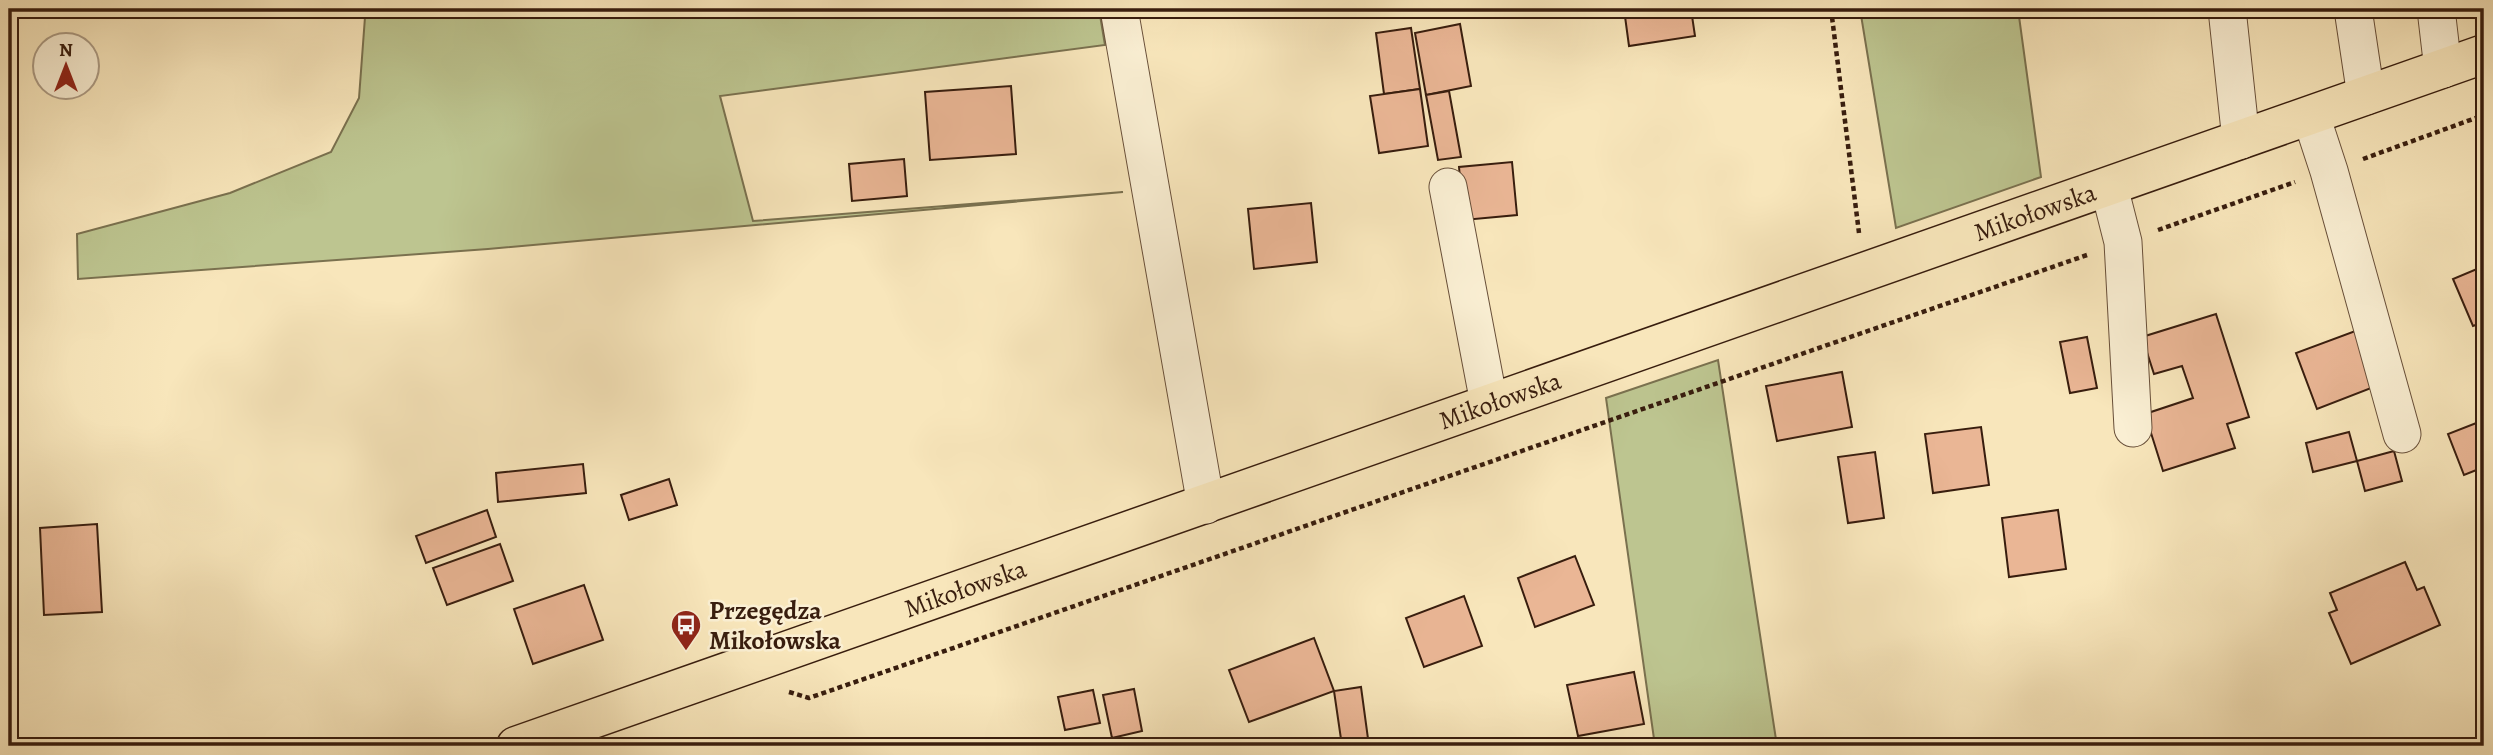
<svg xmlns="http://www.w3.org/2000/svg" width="2493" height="755" viewBox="0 0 2493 755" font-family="Alegreya,serif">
  <rect width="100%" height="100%" fill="#f8e6bb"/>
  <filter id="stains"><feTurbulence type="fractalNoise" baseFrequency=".00286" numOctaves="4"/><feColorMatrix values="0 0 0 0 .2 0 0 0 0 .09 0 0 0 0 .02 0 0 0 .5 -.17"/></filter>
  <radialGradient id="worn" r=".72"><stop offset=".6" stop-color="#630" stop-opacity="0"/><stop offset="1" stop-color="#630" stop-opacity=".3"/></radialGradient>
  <g fill="#bdc590" stroke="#7a714f" stroke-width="2">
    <polygon points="363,9 1099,9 1105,45 720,96 753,221 1123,192 488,249 78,279 77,234 230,193 331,152 359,98 365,17"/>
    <polygon points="1860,9 2018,9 2041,177 1896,228"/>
    <polygon points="1718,360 1777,746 1655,746 1606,398"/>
  </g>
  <g fill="#eab695" stroke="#381d0e" stroke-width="2">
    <polygon points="1624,9 1691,9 1695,36 1629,46"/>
    <polygon points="1460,24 1471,86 1426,95 1415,33"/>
    <polygon points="1411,28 1420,89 1384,94 1376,33"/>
    <polygon points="1011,86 1016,154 930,160 925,92"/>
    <polygon points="1420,89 1428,146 1379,153 1370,96"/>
    <polygon points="1449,91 1461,157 1438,160 1426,95"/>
    <polygon points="904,159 907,196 852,201 849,164"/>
    <polygon points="1512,162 1517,215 1464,220 1459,167"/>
    <polygon points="1311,203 1317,262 1254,269 1248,209"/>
    <polygon points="2484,266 2484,322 2473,326 2453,279"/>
    <polygon points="2216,314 2249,417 2227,424 2235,448 2163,471 2145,414 2193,398 2182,366 2154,374 2142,337"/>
    <polygon points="2358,330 2379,385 2317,409 2296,353"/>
    <polygon points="2087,337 2097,388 2070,393 2060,342"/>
    <polygon points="1842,372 1852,427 1777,441 1766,386"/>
    <polygon points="2484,420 2484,467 2464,475 2448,434"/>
    <polygon points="1981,427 1989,485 1933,493 1925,434"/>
    <polygon points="2349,432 2357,461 2313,472 2306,443"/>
    <polygon points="2394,451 2402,481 2365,491 2357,461"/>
    <polygon points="1875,452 1884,518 1848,523 1838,457"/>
    <polygon points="583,464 586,493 498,502 496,473"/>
    <polygon points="669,479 677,505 629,520 621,495"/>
    <polygon points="487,510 496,537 426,563 416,536"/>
    <polygon points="2058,510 2066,569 2009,577 2002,518"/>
    <polygon points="97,524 102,612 44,615 40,528"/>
    <polygon points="500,544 513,581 447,605 433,568"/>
    <polygon points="1575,556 1594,605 1535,627 1518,578"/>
    <polygon points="2405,562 2417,590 2424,587 2440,625 2351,664 2329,613 2337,610 2330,593"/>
    <polygon points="584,585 603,640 533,664 514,609"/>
    <polygon points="1464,596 1482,646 1424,667 1406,618"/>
    <polygon points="1314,638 1334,691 1249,722 1229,670"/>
    <polygon points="1634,672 1644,724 1578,736 1567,685"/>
    <polygon points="1361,687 1369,746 1342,746 1334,691"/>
    <polygon points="1134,689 1142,731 1112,738 1103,695"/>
    <polygon points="1093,690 1100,723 1065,730 1058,697"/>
  </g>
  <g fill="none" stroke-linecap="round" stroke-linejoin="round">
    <g stroke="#684f39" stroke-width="39">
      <g id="minor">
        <polyline points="1119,9 1206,505"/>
        <polyline points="2227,9 2241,140"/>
        <polyline points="2353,9 2366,96"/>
        <polyline points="2436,9 2443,69"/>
        <polyline points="2311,116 2329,171 2402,434"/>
        <polyline points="1448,187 1489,403"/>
        <polyline points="2109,187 2123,242 2133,428"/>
      </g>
    </g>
    <g stroke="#381d0e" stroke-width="41">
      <g id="major">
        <path id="s1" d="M 516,746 L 2484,54"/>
      </g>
    </g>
    <g stroke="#381d0e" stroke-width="4.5" stroke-dasharray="5 3.5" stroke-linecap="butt">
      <polyline points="1831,9 1859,233"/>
      <polyline points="2363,159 2484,115"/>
      <polyline points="2158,230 2295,182"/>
      <polyline points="789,692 809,698 2087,255"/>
    </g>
    <use href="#minor" stroke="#faefd3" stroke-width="37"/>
    <use href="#major" stroke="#f8e6bb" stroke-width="38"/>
  </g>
  <defs>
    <g id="bus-pin" transform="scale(1.575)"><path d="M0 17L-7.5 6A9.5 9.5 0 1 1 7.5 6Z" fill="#8f2418" stroke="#faefd3"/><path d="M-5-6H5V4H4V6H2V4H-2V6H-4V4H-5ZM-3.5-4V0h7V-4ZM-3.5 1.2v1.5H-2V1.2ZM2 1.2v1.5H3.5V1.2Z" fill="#fff"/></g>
  </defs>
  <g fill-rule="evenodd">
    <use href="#bus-pin" x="686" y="625"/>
  </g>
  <g text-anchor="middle" stroke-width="5" stroke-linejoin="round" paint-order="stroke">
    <g font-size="26" fill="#381d0e" stroke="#faefd3">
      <text dy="9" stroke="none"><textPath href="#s1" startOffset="1610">Mikołowska</textPath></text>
      <text dy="9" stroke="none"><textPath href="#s1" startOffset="1043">Mikołowska</textPath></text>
      <text dy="9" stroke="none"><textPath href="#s1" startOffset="476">Mikołowska</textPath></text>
    </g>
    <g font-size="26" font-weight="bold" fill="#381d0e" stroke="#faefd3" text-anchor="start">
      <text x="709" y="619">Przegędza<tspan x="709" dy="30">Mikołowska</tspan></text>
    </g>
  </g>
  <rect width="2493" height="755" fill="none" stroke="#f8e6bb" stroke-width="35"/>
  <rect x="10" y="10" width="2472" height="734" fill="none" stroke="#381d0e" stroke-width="3.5"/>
  <rect x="18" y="18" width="2458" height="720" fill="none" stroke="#381d0e" stroke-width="2"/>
  <g transform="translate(66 66)"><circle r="33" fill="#faefd3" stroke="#ac9b84" stroke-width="2"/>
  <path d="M0-5L12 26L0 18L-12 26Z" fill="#8f2418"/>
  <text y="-10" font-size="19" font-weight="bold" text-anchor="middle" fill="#381d0e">N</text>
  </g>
  <rect width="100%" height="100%" filter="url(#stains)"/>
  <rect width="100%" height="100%" fill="url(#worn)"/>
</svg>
